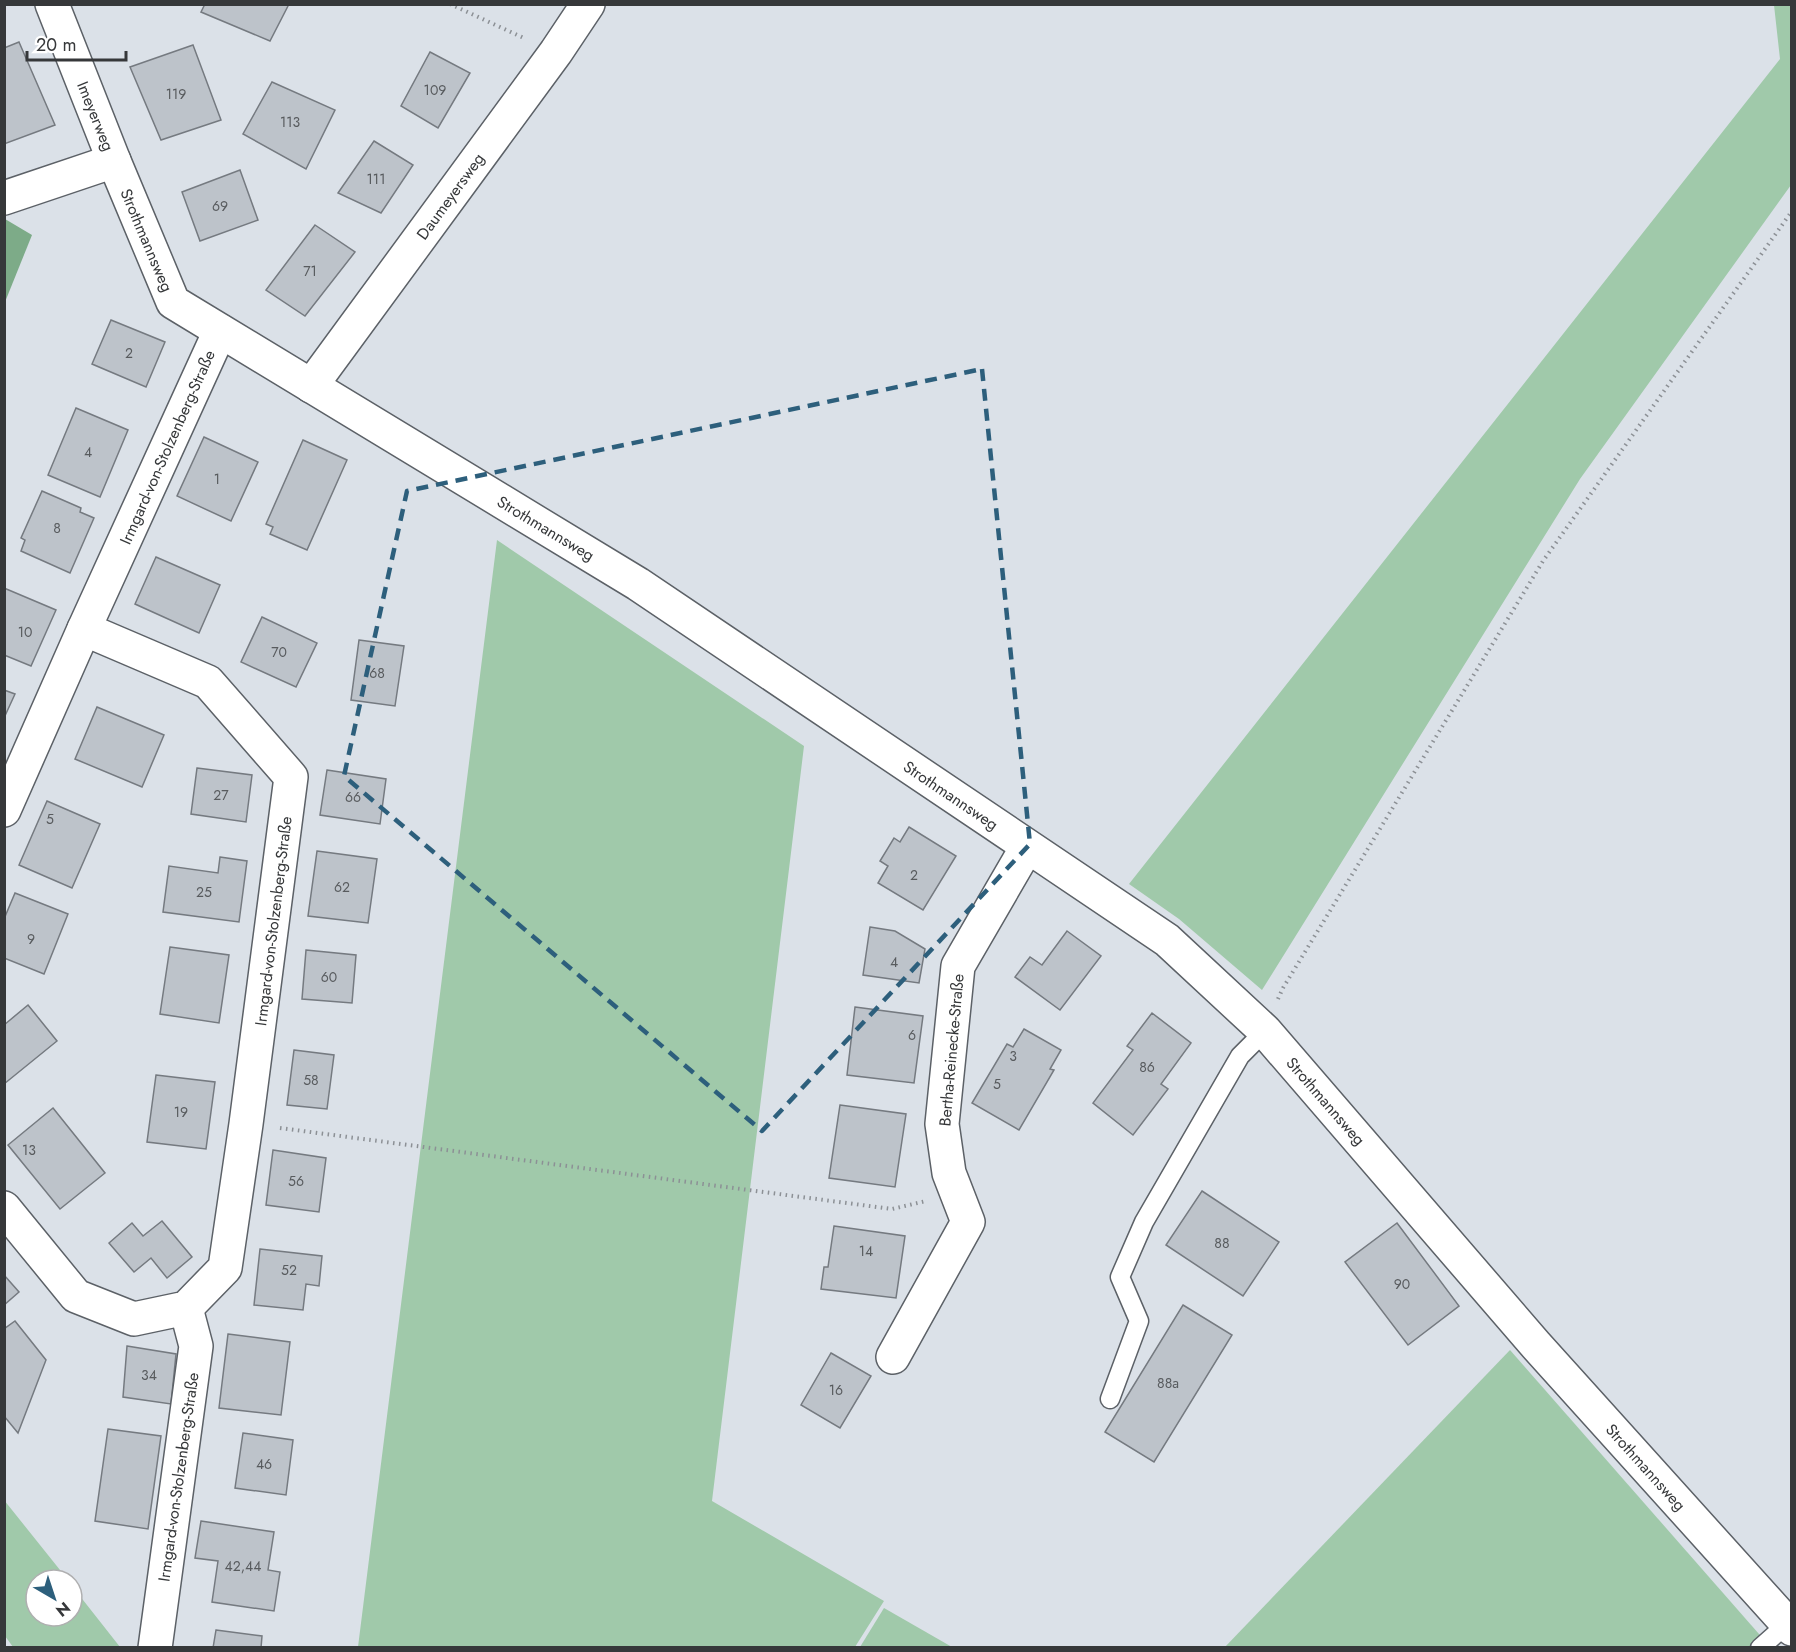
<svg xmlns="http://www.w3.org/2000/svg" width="1796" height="1652" viewBox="0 0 1796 1652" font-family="Jost,sans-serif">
  <rect width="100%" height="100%" fill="#dbe1e8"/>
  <g fill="#a0c9aa">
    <polygon points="1774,5 1791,5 1791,185 1580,479 1262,990 1179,919 1129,884 1780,59"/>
    <polygon points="497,540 804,746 712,1501 884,1601 855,1647 358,1647"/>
    <polygon points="1510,1350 1766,1642 1760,1648 1224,1648"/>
    <polygon points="4,1500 68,1580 36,1580 36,1616 72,1616 72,1586 120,1647 13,1647 5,1636"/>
    <polygon points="884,1608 952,1647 860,1647"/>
  </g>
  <polygon fill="#7dab88" points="5,219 32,235 5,302"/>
  <g fill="#bdc3ca" stroke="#757a80" stroke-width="1.5">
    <polygon points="205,4 289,4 270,41 201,12"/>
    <polygon points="19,42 55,125 4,144 4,48"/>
    <polygon points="193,45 221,120 161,140 130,67"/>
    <polygon points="430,52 470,73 438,128 401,106"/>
    <polygon points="272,82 335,110 306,169 243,134"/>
    <polygon points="374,141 413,165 381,213 338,193"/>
    <polygon points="240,170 258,220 200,241 182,192"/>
    <polygon points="315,225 355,252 305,316 266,290"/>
    <polygon points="111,320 165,342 146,387 92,364"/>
    <polygon points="76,408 128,430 100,497 48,475"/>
    <polygon points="204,437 258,462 231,521 177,496"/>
    <polygon points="303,440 347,460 307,550 270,534 273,527 266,524"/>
    <polygon points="42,491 81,508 80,512 94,518 70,573 21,551 25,540 21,538"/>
    <polygon points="156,557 220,585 199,633 135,604"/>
    <polygon points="4,588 56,610 31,666 4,655"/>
    <polygon points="262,617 317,643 296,687 241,662"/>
    <polygon points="359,640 404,646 395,706 351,700"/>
    <polygon points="4,690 15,694 4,718"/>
    <polygon points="97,707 164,735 142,787 75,759"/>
    <polygon points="197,768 252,775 246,822 191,814"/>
    <polygon points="327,770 386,779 380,824 320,815"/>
    <polygon points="47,801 100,824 72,888 19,865"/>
    <polygon points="909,827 956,856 923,910 878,883 888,866 880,861 894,838 900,842"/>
    <polygon points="317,851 377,859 368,923 308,916"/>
    <polygon points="220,857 247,861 239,922 163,912 169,866 218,873"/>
    <polygon points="15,893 68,914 44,974 4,958 4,919"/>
    <polygon points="870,927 895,931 925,949 919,983 863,975"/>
    <polygon points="1067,931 1101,956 1060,1010 1015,977 1030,957 1042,965"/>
    <polygon points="170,947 229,955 219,1023 160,1014"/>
    <polygon points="306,950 356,955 352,1003 302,999"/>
    <polygon points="28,1005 57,1041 4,1084 4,1025"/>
    <polygon points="855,1007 923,1016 914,1083 847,1075"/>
    <polygon points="1152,1013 1191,1043 1161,1084 1168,1089 1133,1135 1093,1103 1133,1050 1127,1046"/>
    <polygon points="1024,1029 1061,1050 1050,1069 1054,1070 1019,1130 972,1103 1007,1044 1013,1047"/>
    <polygon points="294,1050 334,1055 327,1109 287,1105"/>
    <polygon points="156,1075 215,1082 206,1149 147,1142"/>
    <polygon points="840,1105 906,1114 895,1187 829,1178"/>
    <polygon points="53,1108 105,1173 60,1209 8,1145"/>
    <polygon points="273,1150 326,1158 319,1212 266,1205"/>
    <polygon points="1202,1191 1279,1242 1243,1296 1166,1245"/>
    <polygon points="162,1221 192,1257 167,1278 151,1258 134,1272 109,1243 132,1223 143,1236"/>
    <polygon points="1397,1223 1459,1306 1408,1345 1345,1262"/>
    <polygon points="834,1226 905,1236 896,1298 821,1289 824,1267 828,1267"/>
    <polygon points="260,1249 322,1256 319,1286 306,1284 303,1310 254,1305"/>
    <polygon points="4,1275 19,1292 4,1305"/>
    <polygon points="1183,1305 1232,1335 1154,1462 1105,1432"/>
    <polygon points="15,1321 46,1360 18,1433 4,1416 4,1329"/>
    <polygon points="228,1334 290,1342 281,1415 219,1408"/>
    <polygon points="127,1346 176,1354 171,1404 123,1397"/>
    <polygon points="831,1353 871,1376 840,1428 801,1405"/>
    <polygon points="108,1429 161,1436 148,1529 95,1521"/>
    <polygon points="243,1433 293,1440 286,1495 235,1488"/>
    <polygon points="201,1521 274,1532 268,1570 280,1572 274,1611 212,1602 218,1561 195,1558"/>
    <polygon points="216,1630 262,1636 261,1648 213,1648"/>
  </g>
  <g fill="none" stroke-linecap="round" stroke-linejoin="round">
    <g stroke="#5c6167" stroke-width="21">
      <g id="service">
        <polyline points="1110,1399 1139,1321 1120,1277 1144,1222 1240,1056 1265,1031"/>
        <polyline points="1760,1648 1787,1624"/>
      </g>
    </g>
    <g stroke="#5c6167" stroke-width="36">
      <g id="minor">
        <polyline points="52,4 114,161"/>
        <polyline points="4,198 114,161 173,302 638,584 1167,940 1265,1031 1535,1344 1792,1629"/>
        <polyline points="311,386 556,52 588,4"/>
        <polyline points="4,810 84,629 220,331"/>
        <polyline points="4,1208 76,1296 134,1319 186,1308 225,1268 246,1124 291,777 208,682 84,629"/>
        <polyline points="893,1357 968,1222 949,1173 942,1124 958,966 1027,847"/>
        <polyline points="155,1648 196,1346 186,1308"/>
      </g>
    </g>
    <g stroke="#8c9095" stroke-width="4" stroke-dasharray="1.5 4.5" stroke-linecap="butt">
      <polyline points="450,4 526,39"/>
      <polyline points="1278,999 1283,988 1543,561 1792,211"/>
      <polyline points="280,1128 892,1209 926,1201"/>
    </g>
    <use href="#service" stroke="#fff" stroke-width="18"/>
    <use href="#minor" stroke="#fff" stroke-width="33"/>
  </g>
  <path fill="none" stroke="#2d5f7c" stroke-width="4.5" stroke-dasharray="12 8" stroke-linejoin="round" d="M 982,369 L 1030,844 L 762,1131 L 344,776 L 407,491 Z"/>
  <g text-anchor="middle" stroke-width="5" stroke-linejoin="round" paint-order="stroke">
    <g font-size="14" fill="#585b5e">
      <text x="435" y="95">109</text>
      <text x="176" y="99">119</text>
      <text x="290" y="127">113</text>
      <text x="376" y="184">111</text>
      <text x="220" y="211">69</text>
      <text x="310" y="276">71</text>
      <text x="129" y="358">2</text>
      <text x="88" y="457">4</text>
      <text x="217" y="484">1</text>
      <text x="57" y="533">8</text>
      <text x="25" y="637">10</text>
      <text x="279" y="657">70</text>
      <text x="377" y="678">68</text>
      <text x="221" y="800">27</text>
      <text x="353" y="802">66</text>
      <text x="50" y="824">5</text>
      <text x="914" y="880">2</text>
      <text x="342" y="892">62</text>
      <text x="204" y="897">25</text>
      <text x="31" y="944">9</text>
      <text x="894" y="967">4</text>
      <text x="329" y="982">60</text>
      <text x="912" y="1040">6</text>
      <text x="1013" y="1061">3</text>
      <text x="1147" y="1072">86</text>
      <text x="311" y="1085">58</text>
      <text x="997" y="1089">5</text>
      <text x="181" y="1117">19</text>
      <text x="29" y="1155">13</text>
      <text x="296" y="1186">56</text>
      <text x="1222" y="1248">88</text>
      <text x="866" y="1256">14</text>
      <text x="289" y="1275">52</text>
      <text x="1402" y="1289">90</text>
      <text x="149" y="1380">34</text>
      <text x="1168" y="1388">88a</text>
      <text x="836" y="1395">16</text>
      <text x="264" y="1469">46</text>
      <text x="243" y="1571">42,44</text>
    </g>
    <g font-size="16" fill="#36383a" stroke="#fff">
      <text transform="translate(96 116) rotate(68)" y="6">Imeyerweg</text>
      <text transform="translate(450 196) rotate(-54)" y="6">Daumeyersweg</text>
      <text transform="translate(147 240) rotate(67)" y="6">Strothmannsweg</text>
      <text transform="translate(167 447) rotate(-66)" y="6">Irmgard-von-Stolzenberg-Straße</text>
      <text transform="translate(546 528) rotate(31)" y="6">Strothmannsweg</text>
      <text transform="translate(951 795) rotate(34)" y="6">Strothmannsweg</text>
      <text transform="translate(273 921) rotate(-83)" y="6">Irmgard-von-Stolzenberg-Straße</text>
      <text transform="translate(951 1050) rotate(-85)" y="6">Bertha-Reinecke-Straße</text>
      <text transform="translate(1326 1101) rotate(49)" y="6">Strothmannsweg</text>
      <text transform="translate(1646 1467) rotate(48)" y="6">Strothmannsweg</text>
      <text transform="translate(178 1477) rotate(-82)" y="6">Irmgard-von-Stolzenberg-Straße</text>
    </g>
  </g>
  <rect width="1796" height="1652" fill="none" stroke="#36383a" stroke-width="12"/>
  <g transform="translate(54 1598) rotate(141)"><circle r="28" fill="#ffffff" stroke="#afafb0" stroke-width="1.5"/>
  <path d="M0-4.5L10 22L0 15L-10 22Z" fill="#2d5f7c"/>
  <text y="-9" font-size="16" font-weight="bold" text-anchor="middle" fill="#36383a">N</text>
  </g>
  <path d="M27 51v9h99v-9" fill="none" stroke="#36383a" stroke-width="3"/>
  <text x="36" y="51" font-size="18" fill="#36383a" stroke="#ffffff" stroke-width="4.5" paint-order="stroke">20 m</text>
</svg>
